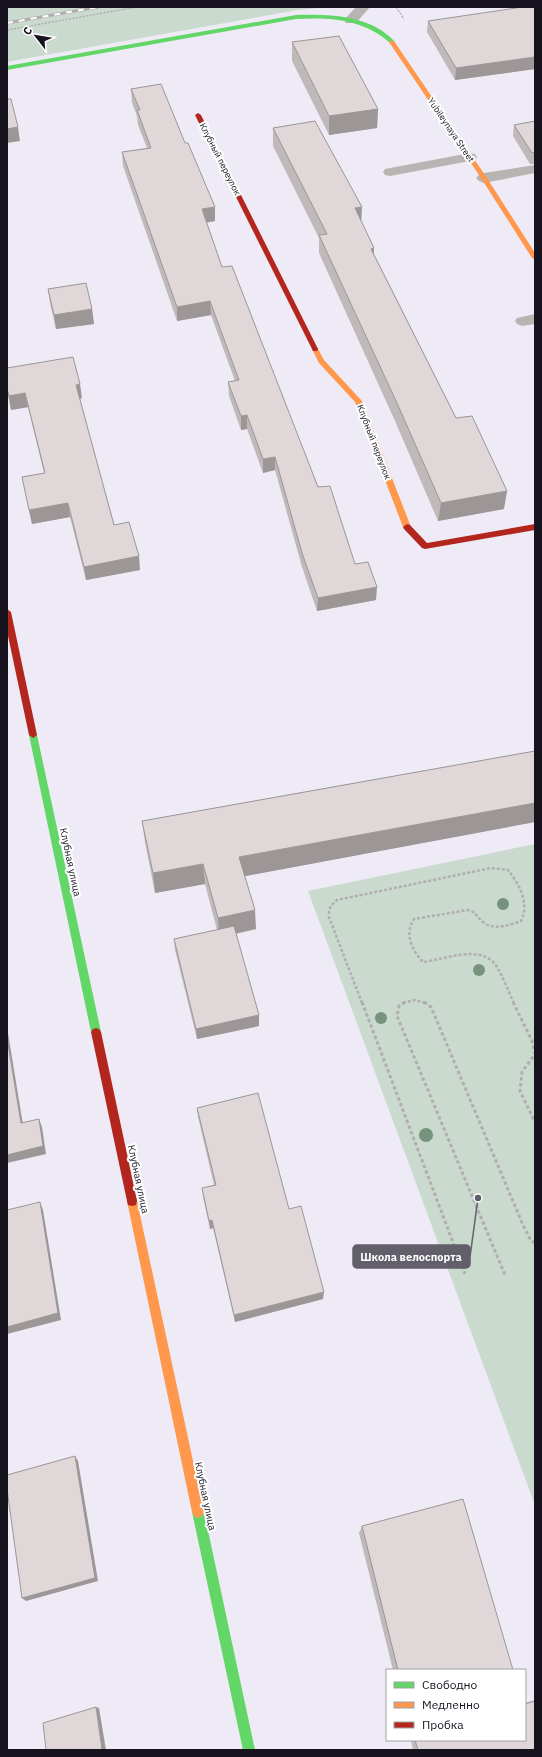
<svg xmlns="http://www.w3.org/2000/svg" width="542" height="1757" viewBox="0 0 542 1757" font-family="'IBM Plex Sans',sans-serif">
  <rect width="100%" height="100%" fill="#eeebf7"/>
  <g fill="#cadace">
    <polygon points="7,7 331,7 298,10 7,62"/>
    <polygon points="535,844 535,1505 308,891"/>
  </g>
  <g fill="none" stroke-linecap="round" stroke-linejoin="round">
    <g stroke="#b1aeb0" stroke-width="1.5" stroke-dasharray="2 1.5" stroke-linecap="butt">
      <polyline points="396,7 404,19"/>
      <polyline points="7,30 137,7"/>
    </g>
    <g stroke="#b1aeb0" stroke-width="2.5" stroke-dasharray="3 2" stroke-linecap="butt">
      <path d="M 362,1003 L 329,917 C 328,909 331,905 337,900 L 491,868 L 508,870 C 519,884 530,903 521,921 C 510,925 493,931 483,922 C 477,917 476,912 468,910 L 414,919 C 404,934 412,950 423,962 C 444,960 478,944 495,964 C 501,972 509,993 514,1003"/>
      <polyline points="403,1003 415,1000 426,1003"/>
    </g>
    <g stroke="#b1aeb0" stroke-width="3" stroke-dasharray="3.5 2.5" stroke-linecap="butt">
      <polyline points="362,1002 465,1274"/>
      <polyline points="405,1002 399,1006 397,1016 505,1275"/>
      <polyline points="424,1002 431,1007 523,1225 531,1241 535,1243"/>
      <polyline points="513,1002 532,1041 535,1054 522,1072 520,1091 535,1122"/>
    </g>
    <g fill="#b8b4b2" fill-rule="evenodd">
      <polygon points="470,153 475,154 477,157 475,160 390,176 385,175 383,172 385,169 390,168"/>
      <polygon points="535,314 535,324 522,326 517,324 515,321 517,318"/>
    </g>
    <g fill="#b8b4b2" fill-rule="evenodd">
      <polygon points="356,7 370,7 356,23 346,23 344,20"/>
      <polygon points="535,165 535,173 484,183 479,181 476,178 479,175 484,173"/>
    </g>
    <g fill="#63d668" fill-rule="evenodd">
      <path d="M 296,15 C 330,14 371,15 395,42 L 390,43 C 364,19 330,17 296,19 L 7,70 L 7,66 Z"/>
      <polygon points="33,732 37,735 101,1032 99,1035 96,1036 93,1035 91,1032 29,735"/>
      <polygon points="198,1506 202,1508 204,1512 255,1750 243,1750 192,1512 194,1508"/>
    </g>
    <g fill="#ff974d" fill-rule="evenodd">
      <polygon points="390,41 394,41 487,178 535,253 535,260 532,258 481,178 389,42"/>
      <polygon points="313,347 317,347 324,360 362,401 411,527 410,529 404,529 403,527 355,402 319,363 312,349"/>
      <polygon points="132,1196 136,1197 137,1201 204,1512 202,1516 198,1518 194,1516 192,1512 127,1201 128,1197"/>
    </g>
    <g fill="#b3261e" fill-rule="evenodd">
      <polygon points="198,113 201,115 318,349 317,351 313,351 195,115"/>
      <polygon points="407,524 410,525 427,543 535,524 535,530 425,549 422,548 404,529 403,527"/>
      <polygon points="7,609 11,612 37,735 33,738 29,735 7,631"/>
      <polygon points="96,1028 99,1029 101,1032 137,1201 136,1205 132,1206 128,1205 127,1201 91,1032 93,1029"/>
    </g>
    <g stroke="#b0adb0" stroke-width="3">
      <polyline id="rail" points="7,23 98,7"/>
    </g>
    <use href="#rail" stroke="#fff" stroke-width="2" stroke-dasharray="6" stroke-linecap="butt"/>
  </g>
  <g fill="#77927d">
    <circle cx="503" cy="904" r="6"/>
    <circle cx="479" cy="970" r="6"/>
    <circle cx="381" cy="1018" r="6"/>
    <circle cx="426" cy="1135" r="7"/>
  </g>
  <g fill="#c0b9ba">
    <polygon points="535,7 535,69 455,80 427,32 428,21"/>
    <polygon points="292,42 378,109 377,128 329,135 292,61"/>
    <polygon points="131,89 185,143 215,207 215,221 206,223 222,267 318,487 355,564 376,600 317,611 302,567 275,470 263,473 247,429 241,430 229,396 228,382 235,381 211,315 177,321 123,166 122,152 147,148 138,125 137,116 132,103"/>
    <polygon points="535,121 535,164 530,164 513,136 514,125"/>
    <polygon points="273,128 361,221 374,248 374,254 456,418 504,509 438,521 395,421 319,253 319,238 273,146"/>
    <polygon points="48,289 92,309 94,324 56,329 50,303"/>
    <polygon points="7,368 82,398 80,399 114,525 140,570 86,580 70,517 32,524 22,477 44,473 28,407 11,410 7,391"/>
    <polygon points="535,751 535,822 245,876 256,929 236,934 259,1015 259,1026 197,1039 175,950 174,939 217,930 205,884 155,893 145,842 142,821"/>
    <polygon points="197,1108 289,1209 323,1299 235,1322 213,1228 210,1229 203,1197 202,1188 214,1185 198,1117"/>
    <polygon points="362,1526 513,1670 393,1670 359,1533"/>
    <polygon points="535,1700 535,1750 413,1750 411,1740 525,1740 525,1703"/>
  </g>
  <g fill="#9c9697">
    <polygon points="535,57 535,69 455,80 456,68"/>
    <polygon points="378,109 377,128 329,135 329,116"/>
    <polygon points="18,127 20,141 7,143 7,129"/>
    <polygon points="215,207 215,221 202,223 202,209"/>
    <polygon points="362,207 361,226 355,208"/>
    <polygon points="374,248 373,266 371,249"/>
    <polygon points="210,301 211,315 177,321 177,307"/>
    <polygon points="92,309 94,324 56,329 54,315"/>
    <polygon points="80,384 82,398 78,399 76,385"/>
    <polygon points="25,393 28,407 11,410 9,396"/>
    <polygon points="247,415 247,429 241,430 241,416"/>
    <polygon points="275,457 275,470 263,473 263,459"/>
    <polygon points="507,491 504,509 438,521 441,503"/>
    <polygon points="68,503 70,517 32,524 29,510"/>
    <polygon points="139,556 140,570 86,580 84,567"/>
    <polygon points="377,587 376,600 317,611 318,598"/>
    <polygon points="535,803 535,822 240,877 239,857"/>
    <polygon points="203,864 205,884 155,893 153,873"/>
    <polygon points="255,910 256,929 219,937 218,918"/>
    <polygon points="259,1015 259,1026 197,1039 196,1029"/>
    <polygon points="7,1027 24,1131 21,1123 7,1038"/>
    <polygon points="39,1119 42,1127 46,1154 7,1163 7,1155"/>
    <polygon points="40,1202 43,1210 61,1320 7,1334 7,1327"/>
    <polygon points="212,1220 213,1228 210,1229 209,1221"/>
    <polygon points="324,1292 323,1299 235,1322 234,1315"/>
    <polygon points="75,1456 78,1461 98,1581 26,1601 22,1598"/>
    <polygon points="96,1707 99,1708 106,1750 102,1750"/>
  </g>
  <g fill="#dfd7d8" stroke="#9c9697">
    <polygon points="523,7 535,7 535,57 456,68 428,21"/>
    <polygon points="339,36 378,109 329,116 292,42"/>
    <polygon points="161,84 185,143 188,143 215,207 202,209 222,267 232,266 318,487 330,486 355,564 368,562 377,587 318,598 302,553 275,457 263,459 247,415 241,416 228,382 239,380 210,301 177,307 122,152 151,148 137,110 140,110 131,89"/>
    <polygon points="7,99 11,99 18,127 7,129"/>
    <polygon points="315,121 362,207 355,208 374,248 371,249 456,418 472,416 507,491 441,503 397,403 319,235 327,234 273,128"/>
    <polygon points="535,121 535,152 532,153 514,125"/>
    <polygon points="86,283 92,309 54,315 48,289"/>
    <polygon points="73,357 80,384 76,385 114,525 129,522 139,556 84,567 68,503 29,510 22,477 45,473 25,393 9,396 7,389 7,368"/>
    <polygon points="535,751 535,803 239,857 255,910 218,918 203,864 153,873 142,821"/>
    <polygon points="234,926 259,1015 196,1029 174,939"/>
    <polygon points="7,1038 21,1123 39,1119 43,1146 7,1155"/>
    <polygon points="258,1093 289,1209 301,1206 324,1292 234,1315 212,1220 209,1221 202,1188 216,1185 197,1108"/>
    <polygon points="40,1202 58,1313 7,1327 7,1210"/>
    <polygon points="75,1456 95,1578 22,1598 7,1489 7,1475"/>
    <polygon points="463,1499 513,1670 398,1670 362,1526"/>
    <polygon points="535,1701 535,1750 418,1750 415,1740 525,1740 525,1704"/>
    <polygon points="96,1707 102,1750 46,1750 43,1723"/>
  </g>
  <g text-anchor="middle" stroke-width="4" stroke-linejoin="round" paint-order="stroke">
    <g font-size="9" fill="#16131f" stroke="#fff">
      <text transform="translate(451 130) rotate(56)" y="3">Yubileynaya Street</text>
      <text transform="translate(220 159) rotate(63)" y="3">Клубный переулок</text>
      <text transform="translate(374 442) rotate(69)" y="3">Клубный переулок</text>
    </g>
    <g font-size="10" fill="#16131f" stroke="#fff">
      <text transform="translate(71 862) rotate(78)" y="4">Клубная улица</text>
      <text transform="translate(139 1179) rotate(78)" y="4">Клубная улица</text>
      <text transform="translate(206 1496) rotate(78)" y="4">Клубная улица</text>
    </g>
  </g>
  <path fill="none" stroke="#625f6b" stroke-width="1.5" d="M478 1198L470 1257"/>
  <circle fill="#625f6b" stroke="#fff" stroke-width="1.5" cx="478" cy="1198" r="4"/>
  <rect fill="#625f6b" stroke="#625f6b" stroke-width="1.5" x="353" y="1245" width="117" height="23" rx="4"/>
  <g font-size="11" text-anchor="middle" font-weight="bold" fill="#fff">
    <text x="411" y="1261">Школа велоспорта</text>
  </g>
  <rect width="542" height="1757" fill="none" stroke="#16131f" stroke-width="16"/>
  <rect x="386" y="1669" width="140" height="72" fill="#ffffff" stroke="#a2a1a5"/>
  <rect x="394" y="1682" width="20" height="6" fill="#63d668" stroke="#a2a1a5"/>
  <text x="422" y="1689" font-size="12" fill="#16131f">Свободно</text>
  <rect x="394" y="1702" width="20" height="6" fill="#ff974d" stroke="#a2a1a5"/>
  <text x="422" y="1709" font-size="12" fill="#16131f">Медленно</text>
  <rect x="394" y="1722" width="20" height="6" fill="#b3261e" stroke="#a2a1a5"/>
  <text x="422" y="1729" font-size="12" fill="#16131f">Пробка</text>
  <g transform="translate(36 36) rotate(301)" stroke="#ffffff" stroke-width="3" paint-order="stroke">
  <path d="M0-3L7 15L0 10L-7 15Z" fill="#16131f"/>
  <text y="-6" font-size="11" font-weight="bold" text-anchor="middle" fill="#16131f">С</text>
  </g>
</svg>
